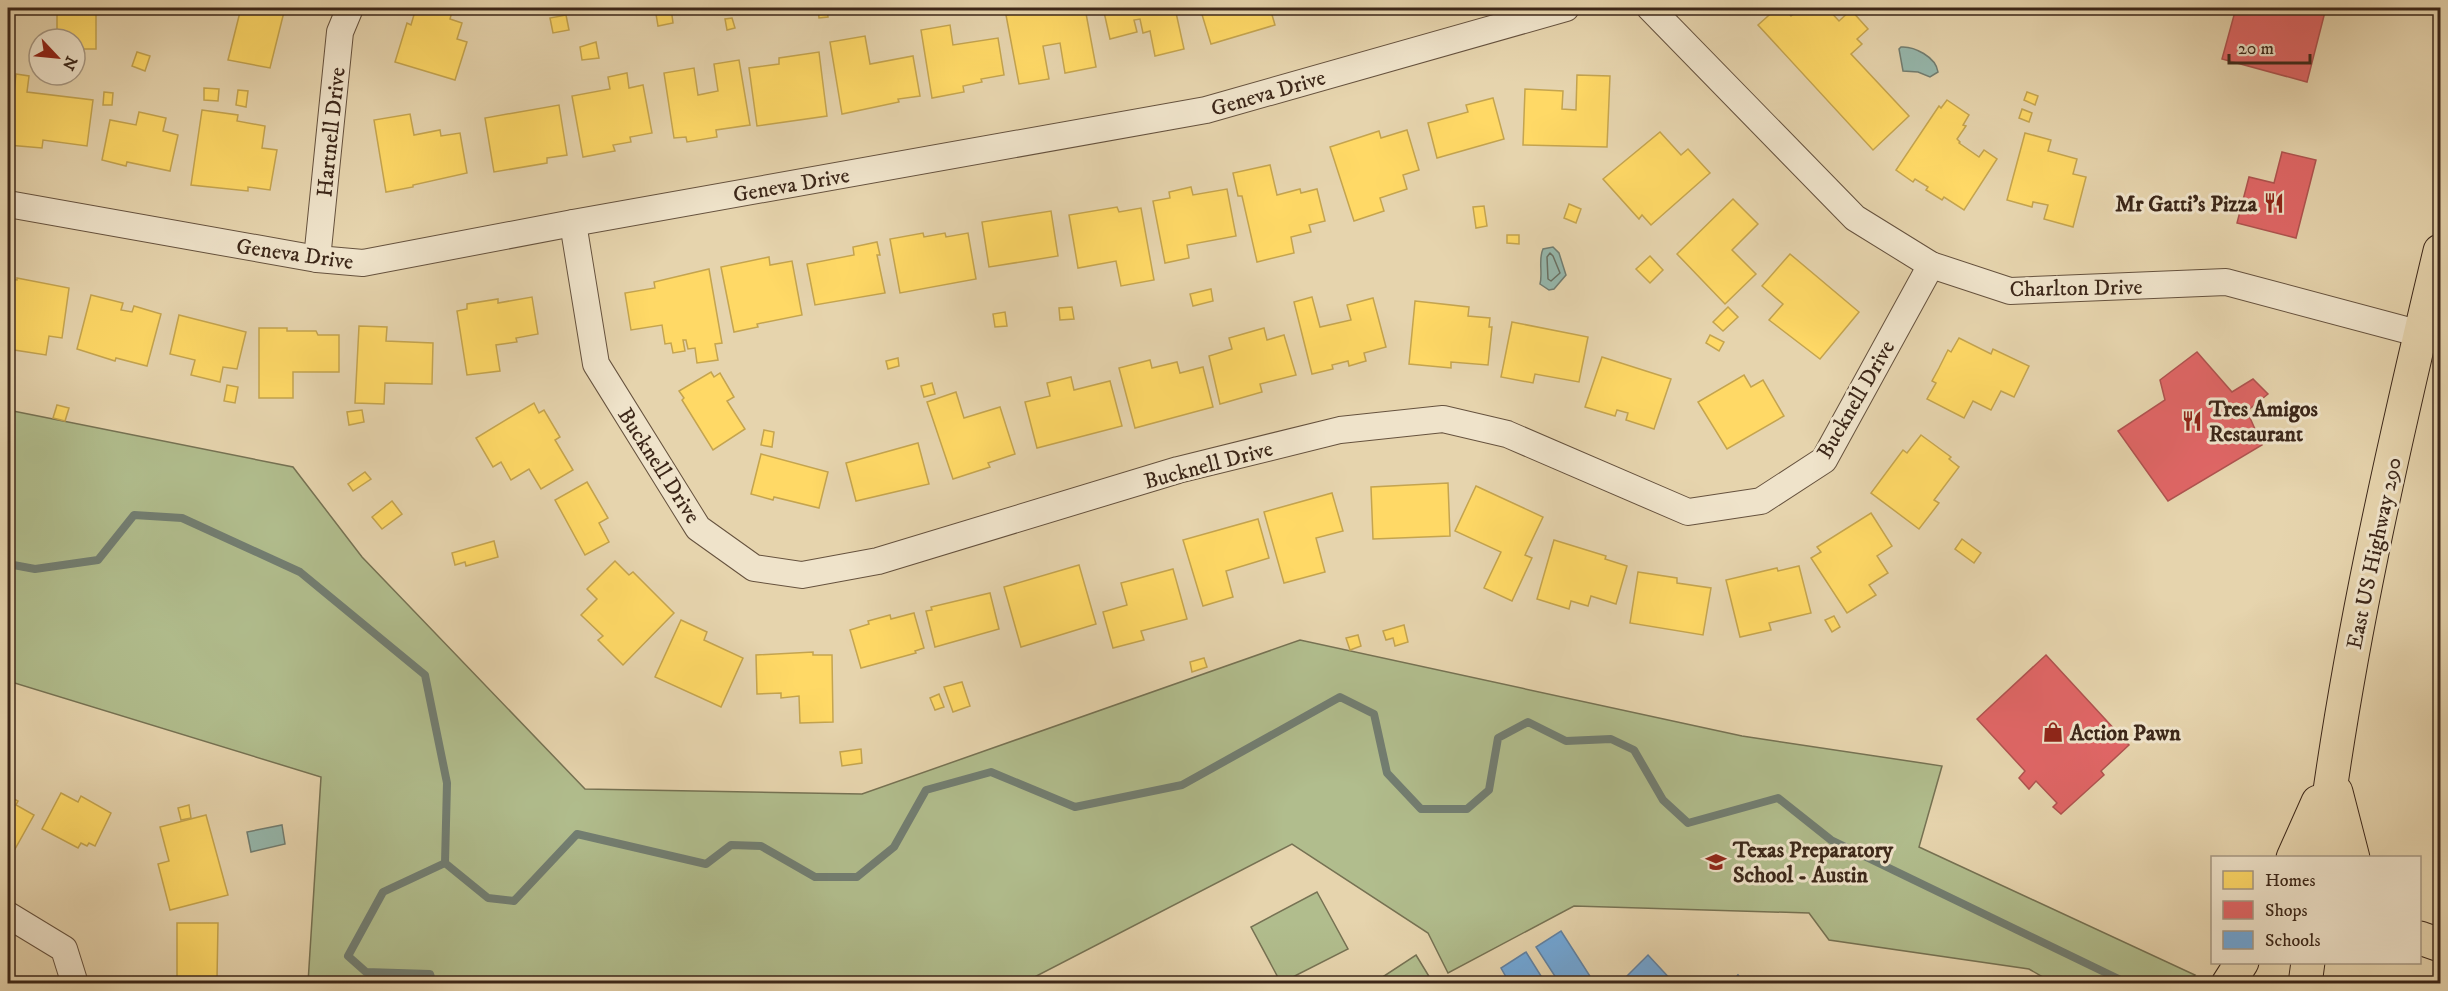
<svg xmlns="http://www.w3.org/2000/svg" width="2448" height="991" viewBox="0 0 2448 991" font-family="'IM FELL DW Pica',serif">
  <rect width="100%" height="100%" fill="#e6d4ad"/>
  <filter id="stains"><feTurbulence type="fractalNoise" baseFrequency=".00333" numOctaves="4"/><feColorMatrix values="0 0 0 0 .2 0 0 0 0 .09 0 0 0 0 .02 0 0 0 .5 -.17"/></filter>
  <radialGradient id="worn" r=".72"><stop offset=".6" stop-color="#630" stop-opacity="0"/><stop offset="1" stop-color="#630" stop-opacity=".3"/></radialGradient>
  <g fill="#b1bd8d" stroke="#767253" stroke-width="1.5">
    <polygon points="8,410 293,467 362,557 585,789 862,794 1300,640 1742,736 1942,766 1919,847 2195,975 2187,983 2053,983 2029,969 1829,940 1809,913 1574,906 1448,973 1428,933 1292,844 1023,983 308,983 321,777 8,681"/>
    <polygon points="1317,892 1348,949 1281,983 1251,927"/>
    <polygon points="1416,955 1430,978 1422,983 1388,983 1384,976"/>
  </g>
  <g fill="#96b8ad" stroke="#727e72" stroke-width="1.5">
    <path d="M 1901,47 C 1914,46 1936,57 1938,72 L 1930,77 L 1918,72 L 1903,71 L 1899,49 Z"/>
    <path d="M 1553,247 L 1559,253 L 1566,275 L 1554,289 L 1549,290 L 1540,284 C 1543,273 1538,259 1543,249 Z"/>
    <polygon points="282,825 285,844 251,852 247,832"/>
  </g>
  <g fill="#ffd966" stroke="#c4a44f" stroke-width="1.5">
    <polygon points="30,8 96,8 96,49 75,49 75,39 57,39 57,14 29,14"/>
    <polygon points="241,8 285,8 270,68 228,60"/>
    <polygon points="416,8 453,8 450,19 462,23 457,39 467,42 455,80 395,62 407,23 411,25"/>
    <polygon points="655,8 671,8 673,23 658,26"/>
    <polygon points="818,8 827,8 828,17 819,18"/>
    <polygon points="1049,8 1085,8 1096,67 1065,73 1060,43 1043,46 1049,79 1019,84 1006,15"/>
    <polygon points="1107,8 1175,8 1184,49 1155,56 1150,31 1143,33 1140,19 1134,20 1137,32 1110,39 1104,12 1108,12"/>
    <polygon points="1200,8 1270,8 1275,25 1211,44"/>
    <polygon points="1777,8 1783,8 1791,16 1800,8 1827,8 1839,21 1851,10 1868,29 1857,39 1862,44 1851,54 1909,116 1873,150 1758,25"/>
    <polygon points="566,15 569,30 553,33 550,18"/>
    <polygon points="732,18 735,28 727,30 725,19"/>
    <polygon points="950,25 953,45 998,38 1004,75 981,79 982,82 963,86 964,92 932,98 921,30"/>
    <polygon points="865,36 870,64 913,56 920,96 898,99 899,102 842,114 830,42"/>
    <polygon points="596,42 599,58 582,60 580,47"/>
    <polygon points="137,52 150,56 145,71 132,66"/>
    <polygon points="819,52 827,116 757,126 749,68 779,64 779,58"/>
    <polygon points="739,60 750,125 716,130 717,137 687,142 686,137 674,138 664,73 694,68 698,95 718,91 714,64"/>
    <polygon points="627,73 629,88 643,85 652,133 630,137 631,142 613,145 615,151 583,157 572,96 610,89 608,77"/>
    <polygon points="16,74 29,76 27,92 93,100 87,146 43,140 42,148 8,145"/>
    <polygon points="1577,75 1610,76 1607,147 1523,145 1525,89 1563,91 1562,109 1576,110"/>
    <polygon points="204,88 219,89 218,101 204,100"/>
    <polygon points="238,90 248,91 246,107 236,105"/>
    <polygon points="104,92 113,93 112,105 103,105"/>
    <polygon points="2027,92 2038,96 2035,105 2024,100"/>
    <polygon points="1493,98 1504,139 1437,158 1428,123 1468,112 1466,105"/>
    <polygon points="1947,100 1969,115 1963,125 1966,126 1957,139 1960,142 1959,143 1979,157 1984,150 1997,159 1964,210 1944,197 1942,200 1926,190 1928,187 1915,179 1913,182 1896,170 1939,106 1941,108"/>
    <polygon points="559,105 567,155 547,158 547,163 494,172 485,118"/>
    <polygon points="2022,109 2032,113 2029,122 2019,118"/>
    <polygon points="202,110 238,115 237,121 265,126 262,148 277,150 270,190 248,187 248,191 191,185"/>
    <polygon points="139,112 166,118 163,131 178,135 170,171 127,162 126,166 102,160 110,120 136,125"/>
    <polygon points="410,114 414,135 440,130 441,136 460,133 467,173 413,185 413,187 386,192 374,120"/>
    <polygon points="1407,130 1419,170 1403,175 1407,189 1380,198 1384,211 1354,221 1330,147 1379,131 1381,138"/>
    <polygon points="1660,132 1681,155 1688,149 1710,173 1651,225 1642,215 1639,219 1603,179"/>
    <polygon points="2025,133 2051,140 2048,151 2077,159 2073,174 2086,177 2073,227 2044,219 2048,205 2033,202 2032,207 2007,200"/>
    <polygon points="1270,165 1277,195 1300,189 1301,193 1317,189 1325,221 1309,225 1311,232 1291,237 1294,253 1257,262 1242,196 1238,196 1233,173"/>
    <polygon points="1191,187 1193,195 1227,189 1236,236 1187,245 1189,258 1165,263 1153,201 1170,198 1169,192"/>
    <polygon points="1733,199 1758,224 1732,250 1756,274 1725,304 1677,254"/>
    <polygon points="1569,204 1581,209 1576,223 1564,218"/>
    <polygon points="1484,206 1487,226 1476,228 1473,207"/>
    <polygon points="1117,207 1119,212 1141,208 1154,280 1121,286 1116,261 1078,268 1069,215"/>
    <polygon points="1051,211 1058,256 989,267 982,222"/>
    <polygon points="923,233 924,237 945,233 946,237 968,233 976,279 900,293 890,239"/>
    <polygon points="1507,235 1519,235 1519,244 1507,243"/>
    <polygon points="877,242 880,255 877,255 885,293 815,305 807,264 854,255 853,247"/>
    <polygon points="1790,254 1859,312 1820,359 1769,320 1783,304 1762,286"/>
    <polygon points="1650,256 1663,270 1650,283 1636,269"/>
    <polygon points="769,257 770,265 792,261 802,315 757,324 758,327 734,332 721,267"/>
    <polygon points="709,269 722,343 715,344 718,360 697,363 695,348 688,349 686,340 683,340 685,351 673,353 671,343 665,344 662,325 631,330 625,293 655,288 654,282"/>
    <polygon points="17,278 69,288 62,338 49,336 46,355 8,349 8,279 17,280"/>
    <polygon points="1211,289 1213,301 1193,306 1190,294"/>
    <polygon points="91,295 123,303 121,310 132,312 134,306 161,314 147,366 116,358 115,361 77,349"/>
    <polygon points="532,297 538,334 516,338 517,342 496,345 500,371 467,375 457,311 467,309 467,304 498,299 498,303"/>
    <polygon points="1312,297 1320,327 1351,320 1347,305 1373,298 1386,347 1364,353 1366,361 1349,366 1348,361 1332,365 1333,369 1312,374 1294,302"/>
    <polygon points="1415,301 1469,307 1468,316 1490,318 1489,327 1492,327 1488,365 1451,362 1451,368 1409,364"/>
    <polygon points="1072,307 1074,319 1060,320 1059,308"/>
    <polygon points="1728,307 1738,317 1723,331 1713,322"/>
    <polygon points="1005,312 1007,326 995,327 993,314"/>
    <polygon points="179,315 246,332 237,369 223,367 220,382 191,375 195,360 170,354"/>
    <polygon points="1512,322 1588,337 1579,382 1535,374 1533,383 1501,377"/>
    <polygon points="359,326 387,327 386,341 433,343 432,384 385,383 384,404 355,403"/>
    <polygon points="259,328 287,328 287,331 316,331 318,335 339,335 339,372 293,372 293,398 259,398"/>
    <polygon points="1264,328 1267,340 1284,335 1296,375 1260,384 1262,392 1220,404 1209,356 1232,349 1229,338"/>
    <polygon points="1710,335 1724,342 1719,351 1706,343"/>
    <polygon points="1959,338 1991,354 1993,349 2029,366 2014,397 2001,391 1991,410 1973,401 1964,418 1927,399 1936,383 1932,381 1939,368 1948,350 1951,352"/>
    <polygon points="1602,357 1671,379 1654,429 1626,420 1628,413 1617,410 1615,416 1585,407"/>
    <polygon points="898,358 899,366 888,369 886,361"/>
    <polygon points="1150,360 1152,368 1177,362 1180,373 1203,367 1213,407 1135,428 1119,368"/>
    <polygon points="711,372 714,377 720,373 734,397 727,401 745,429 713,450 682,400 684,398 679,391"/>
    <polygon points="1744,375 1751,387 1763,380 1784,416 1727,449 1698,402"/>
    <polygon points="1071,377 1074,390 1110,381 1122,426 1037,448 1025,402 1050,396 1047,383"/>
    <polygon points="932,383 935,394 924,397 921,386"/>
    <polygon points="227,385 238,387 235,403 224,401"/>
    <polygon points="956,392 964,418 1000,407 1015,454 988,463 990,467 953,479 927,402"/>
    <polygon points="534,403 539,413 544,410 560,437 555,440 573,470 541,489 529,469 511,480 501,462 493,467 476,438"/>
    <polygon points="57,405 69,408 65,421 53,418"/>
    <polygon points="362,410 364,422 349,425 347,412"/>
    <polygon points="764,430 774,432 772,447 761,445"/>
    <polygon points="1921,435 1951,457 1949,459 1959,467 1934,500 1939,503 1919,529 1871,493 1903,450 1907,453"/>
    <polygon points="918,443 929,484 856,501 846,463"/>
    <polygon points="761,454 828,472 819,508 774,497 773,500 751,494"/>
    <polygon points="365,472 371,479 353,491 348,484"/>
    <polygon points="587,482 608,518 599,523 609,542 585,555 555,500"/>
    <polygon points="1448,483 1450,536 1373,539 1371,487"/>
    <polygon points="1476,486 1543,517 1525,555 1532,558 1512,601 1484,588 1501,552 1455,531"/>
    <polygon points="1332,493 1343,531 1316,538 1325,572 1284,583 1264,512"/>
    <polygon points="392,501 402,514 382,529 372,517"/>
    <polygon points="1871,513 1892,546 1877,556 1888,573 1869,585 1876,595 1847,613 1811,558 1821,552 1817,547"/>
    <polygon points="1258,519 1269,558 1226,571 1233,597 1203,606 1183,540"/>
    <polygon points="1962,539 1981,553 1974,563 1955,549"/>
    <polygon points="1554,540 1606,556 1605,559 1627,566 1616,604 1591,596 1588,606 1571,601 1569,609 1537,599"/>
    <polygon points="494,541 498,557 466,566 465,562 455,565 452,553"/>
    <polygon points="615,561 629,575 633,572 674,613 623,665 598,640 603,636 581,615 597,599 587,589"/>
    <polygon points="1079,565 1096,624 1021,647 1004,587"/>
    <polygon points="1799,566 1811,613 1769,623 1771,630 1740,637 1726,580 1777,568 1778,571"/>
    <polygon points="1173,569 1187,619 1141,631 1144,640 1113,648 1103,612 1127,605 1121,583"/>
    <polygon points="1638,572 1677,578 1677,583 1711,588 1703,635 1630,623"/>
    <polygon points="990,593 999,629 935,647 926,611 932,610 931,607"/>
    <polygon points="914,613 924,648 915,651 916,653 861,668 850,630 869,624 868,621 890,615 891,619"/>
    <polygon points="1834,616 1840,627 1832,632 1825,620"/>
    <polygon points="681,620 707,632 704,640 743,658 721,707 655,677"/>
    <polygon points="1404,625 1408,642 1395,646 1393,638 1386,640 1383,631"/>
    <polygon points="1358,635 1361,646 1350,650 1346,638"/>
    <polygon points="813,652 813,655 832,655 833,722 800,723 799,696 781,698 781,693 757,694 756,655"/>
    <polygon points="1204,658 1207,667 1192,672 1190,662"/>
    <polygon points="962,682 970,706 953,712 944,687"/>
    <polygon points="939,694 944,707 935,710 930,698"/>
    <polygon points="861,749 862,763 842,766 840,752"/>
    <polygon points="61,793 78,802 81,796 111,813 95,846 89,843 87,846 81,843 78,848 42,829"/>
    <polygon points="12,798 18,801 16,805 34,815 15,849 8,845 8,801 9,802"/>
    <polygon points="189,805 191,818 181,820 178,808"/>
    <polygon points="206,815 228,895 170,910 158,864 169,861 160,827"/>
    <polygon points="177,923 218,923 217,979 230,980 230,984 177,984"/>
  </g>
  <g fill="#e06666" stroke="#af534f" stroke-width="1.5">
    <polygon points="2236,8 2326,8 2307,82 2222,59"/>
    <polygon points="2282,152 2316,160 2296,238 2237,223 2249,177 2274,183"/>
    <polygon points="2197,352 2232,392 2253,379 2268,394 2247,411 2262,445 2168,501 2118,431 2165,400 2160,380"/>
    <polygon points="2046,655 2129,745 2101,771 2104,775 2061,814 2053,807 2057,803 2036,781 2029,789 2019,778 2025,771 1977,719"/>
  </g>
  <g fill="#6fa8dc" stroke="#6081a2" stroke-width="1.5">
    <polygon points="1561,931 1595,984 1560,984 1536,947"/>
    <polygon points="1526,952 1546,984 1510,984 1501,968"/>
    <polygon points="1648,955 1673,982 1672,984 1619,984"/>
    <polygon points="1738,975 1746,984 1730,984"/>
  </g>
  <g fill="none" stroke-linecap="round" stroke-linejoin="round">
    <polygon stroke="#697063" stroke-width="1.5" points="1550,253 1553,256 1560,273 1551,281 1548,279 1547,257"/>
    <g stroke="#727e72" stroke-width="8">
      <polyline points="8,564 35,569 98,560 134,515 182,518 300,572 425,675 447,783 445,863 383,892 348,956 366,972 430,974 433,984"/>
      <polyline points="445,863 488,898 514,901 577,834 706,864 731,845 761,846 815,877 857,877 894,847 926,790 991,772 1075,807 1182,785 1340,697 1374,714 1387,773 1421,809 1467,809 1489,790 1498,738 1528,722 1566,741 1611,739 1634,750 1663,800 1688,823 1778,798 1831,840 2129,984"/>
    </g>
    <g stroke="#66523e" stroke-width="28">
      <g id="minor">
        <polyline points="1650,8 1855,218 1931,265 2010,291 2226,282 2421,334"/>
        <polyline points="8,204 317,259 363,263 573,223 1206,110 1566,8"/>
        <polyline points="573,223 596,364 698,528 754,568 802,575 878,561 1178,470 1340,430 1443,419 1507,434 1688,512 1761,501 1824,460 1931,265"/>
        <polyline points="317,259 340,32 350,8"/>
        <polyline points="8,915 64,949 75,984"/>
      </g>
    </g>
    <g stroke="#3c2719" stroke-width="35">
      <g id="major">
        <polyline points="2336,792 2353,858"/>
        <polyline points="2293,858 2318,802"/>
        <path d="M 2321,858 C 2346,653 2392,452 2440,251"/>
        <polyline points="2420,938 2440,945"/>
        <polyline points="2228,984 2242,962"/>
        <polyline points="2305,984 2308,962"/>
      </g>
    </g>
    <use href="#minor" stroke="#efe3ca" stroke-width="26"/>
    <use href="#major" stroke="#e6d4ad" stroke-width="33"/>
  </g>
  <defs>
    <g id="restaurant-bare" transform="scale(1.62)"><path d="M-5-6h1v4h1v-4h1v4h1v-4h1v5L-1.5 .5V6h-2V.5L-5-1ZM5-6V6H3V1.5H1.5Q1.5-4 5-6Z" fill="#8f2418" stroke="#efe3ca" stroke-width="2.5" paint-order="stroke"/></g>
    <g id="shop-bare" transform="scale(1.62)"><path d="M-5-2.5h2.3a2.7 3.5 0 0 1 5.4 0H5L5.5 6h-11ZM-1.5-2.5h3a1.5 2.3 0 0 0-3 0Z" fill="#8f2418" stroke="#efe3ca" stroke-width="2.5" paint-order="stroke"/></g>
    <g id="school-bare" transform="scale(1.62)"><path d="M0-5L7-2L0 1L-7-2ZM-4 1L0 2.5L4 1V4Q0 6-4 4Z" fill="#8f2418" stroke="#efe3ca" stroke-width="2.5" paint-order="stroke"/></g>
  </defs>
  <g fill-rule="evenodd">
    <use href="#restaurant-bare" x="2274" y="203"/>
    <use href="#restaurant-bare" x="2192" y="421"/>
    <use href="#shop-bare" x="2053" y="732"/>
    <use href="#school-bare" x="1716" y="862"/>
  </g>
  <g text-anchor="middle" stroke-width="6" stroke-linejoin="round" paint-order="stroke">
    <g font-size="22" fill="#3c2719" stroke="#efe3ca">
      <text transform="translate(1268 92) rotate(-16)" y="8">Geneva Drive</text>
      <text transform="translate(330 132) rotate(-84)" y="8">Hartnell Drive</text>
      <text transform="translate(791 184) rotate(-10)" y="8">Geneva Drive</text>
      <text transform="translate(295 253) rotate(8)" y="8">Geneva Drive</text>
      <text transform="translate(2076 287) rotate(-1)" y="8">Charlton Drive</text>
      <text transform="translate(1855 399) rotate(-60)" y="8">Bucknell Drive</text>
      <text transform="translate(1208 464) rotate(-15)" y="8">Bucknell Drive</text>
      <text transform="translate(660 465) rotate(57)" y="8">Bucknell Drive</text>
      <text transform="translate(2373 553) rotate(-78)" y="8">East US Highway 290</text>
    </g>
    <g font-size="22" font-weight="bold" fill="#3c2719" stroke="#efe3ca" text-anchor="start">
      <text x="2257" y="211" text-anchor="end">Mr Gatti's Pizza</text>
      <text x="2209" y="416">Tres Amigos<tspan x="2209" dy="25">Restaurant</tspan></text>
      <text x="2070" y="740">Action Pawn</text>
      <text x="1733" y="857">Texas Preparatory<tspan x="1733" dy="25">School - Austin</tspan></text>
    </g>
  </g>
  <rect width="2448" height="991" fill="none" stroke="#e6d4ad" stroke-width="30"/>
  <rect x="9" y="9" width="2430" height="973" fill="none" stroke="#3c2719" stroke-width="3"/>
  <rect x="15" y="15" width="2418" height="961" fill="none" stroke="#3c2719" stroke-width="1.5"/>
  <rect x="2211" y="856" width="210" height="108" fill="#efe3ca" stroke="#a79883" stroke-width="1.5"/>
  <rect x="2223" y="871" width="30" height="18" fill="#ffd966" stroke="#a79883" stroke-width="1.5"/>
  <text x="2265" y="886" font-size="18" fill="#3c2719">Homes</text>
  <rect x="2223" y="901" width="30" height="18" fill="#e06666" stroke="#a79883" stroke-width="1.5"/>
  <text x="2265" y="916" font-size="18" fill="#3c2719">Shops</text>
  <rect x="2223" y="931" width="30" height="18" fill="#6fa8dc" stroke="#a79883" stroke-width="1.5"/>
  <text x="2265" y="946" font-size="18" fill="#3c2719">Schools</text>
  <g transform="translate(57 57) rotate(116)"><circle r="28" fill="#efe3ca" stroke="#a79883" stroke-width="1.5"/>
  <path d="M0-4.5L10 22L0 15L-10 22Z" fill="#8f2418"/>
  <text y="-9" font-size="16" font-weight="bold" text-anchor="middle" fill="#3c2719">N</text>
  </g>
  <path d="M2229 54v9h81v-9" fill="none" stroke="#3c2719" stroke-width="3"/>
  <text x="2238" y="54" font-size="18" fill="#3c2719" stroke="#efe3ca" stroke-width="4.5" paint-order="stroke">20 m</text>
  <rect width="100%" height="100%" filter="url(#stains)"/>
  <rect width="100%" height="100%" fill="url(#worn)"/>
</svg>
